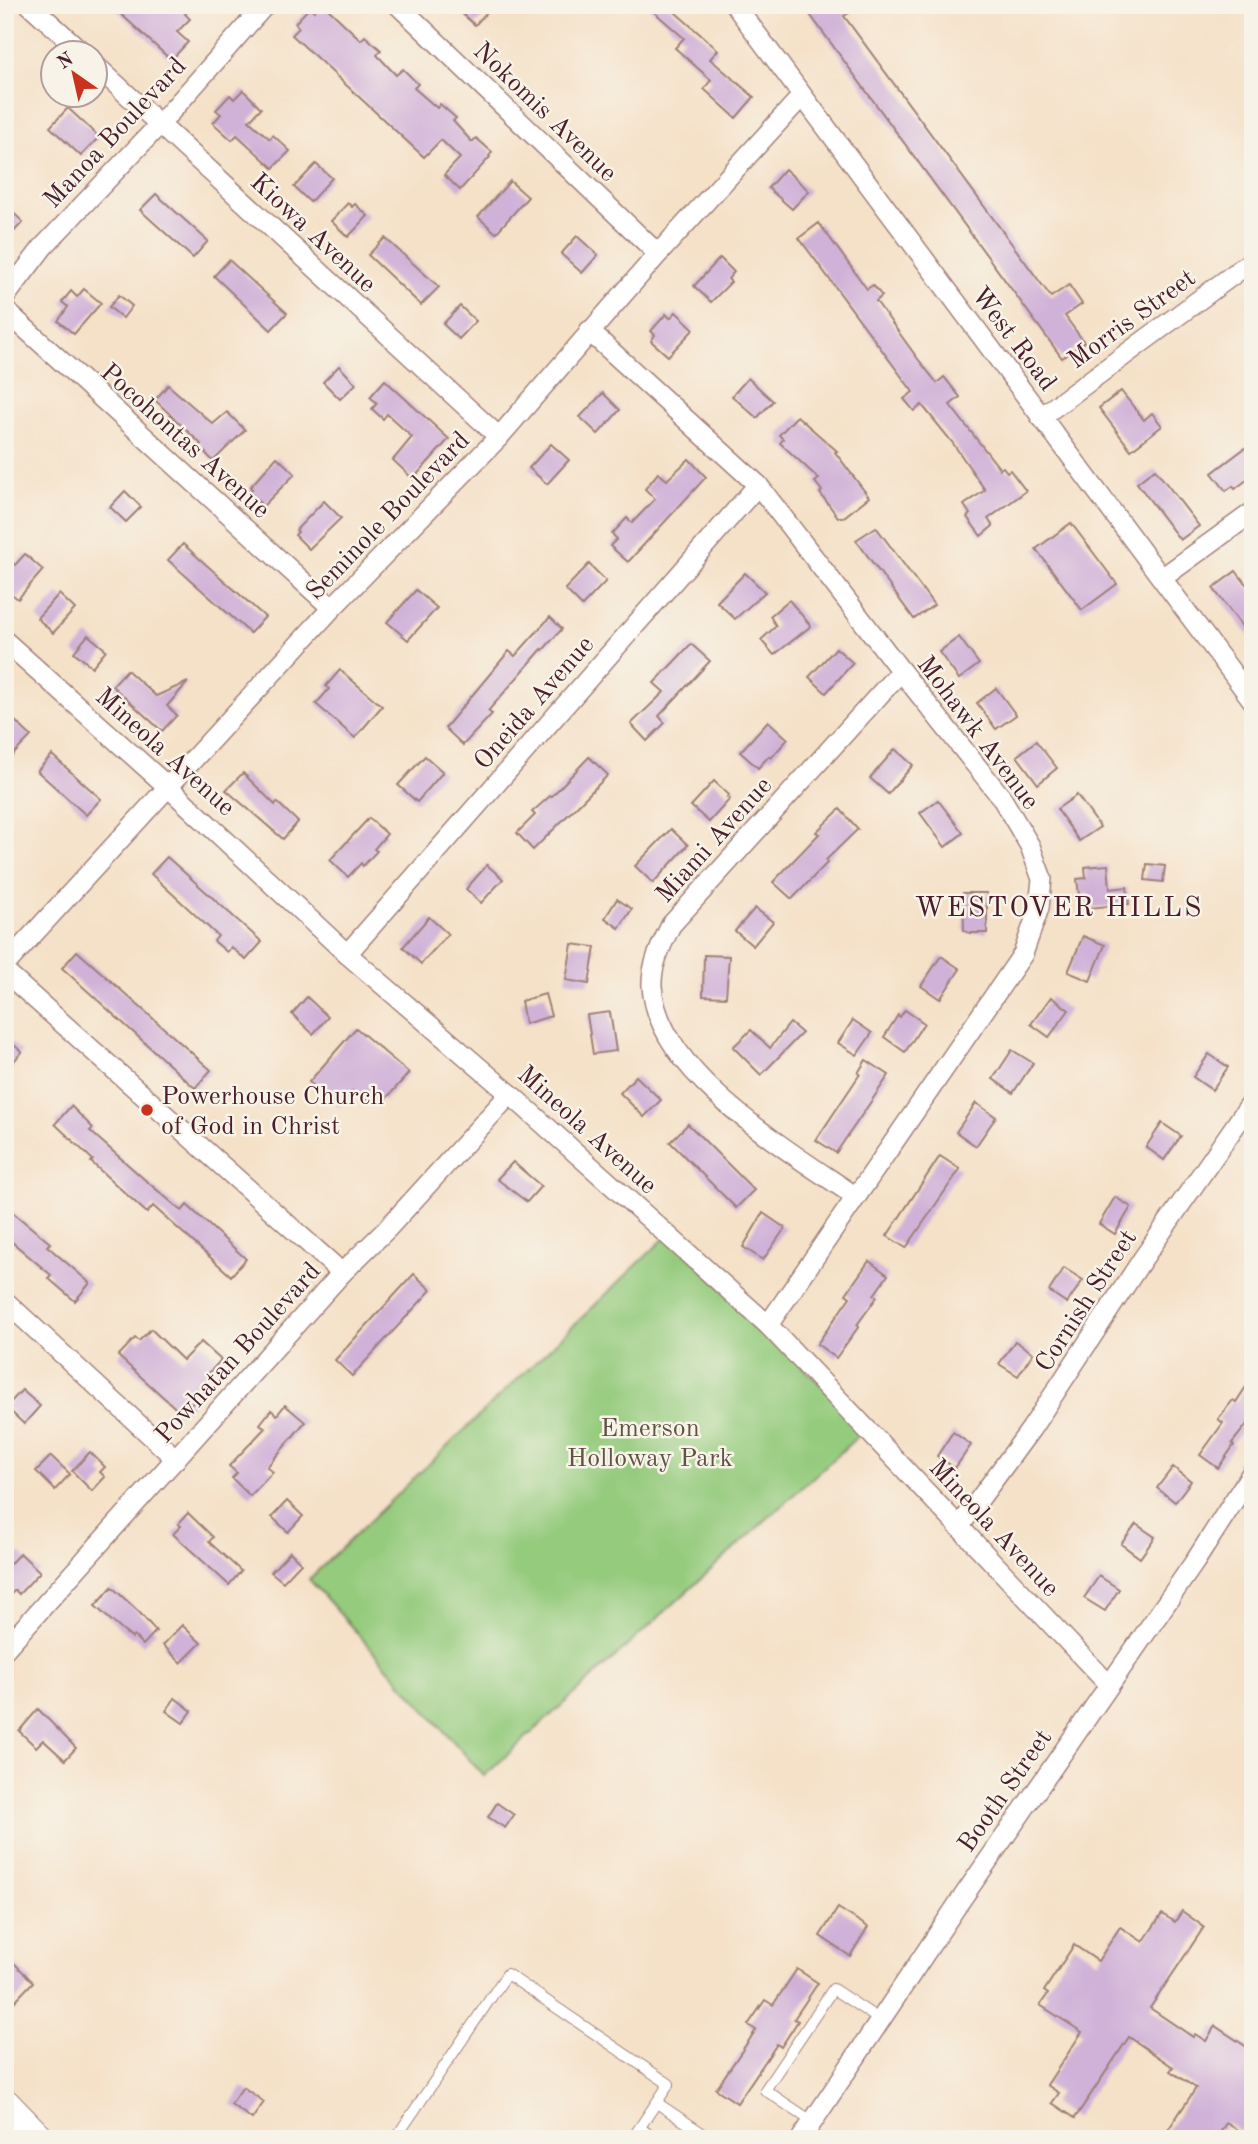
<svg xmlns="http://www.w3.org/2000/svg" width="1258" height="2144" viewBox="0 0 1258 2144" font-family="'Old Standard TT',serif">
  <rect width="100%" height="100%" fill="#f7f3e8"/>
  <filter id="ink" filterUnits="userSpaceOnUse"><feTurbulence type="fractalNoise" baseFrequency=".0143" numOctaves="2"/><feDisplacementMap in="SourceGraphic" scale="14" xChannelSelector="R" yChannelSelector="G"/><feConvolveMatrix kernelMatrix="1 2 1 2 8 2 1 2 1" color-interpolation-filters="sRGB"/></filter>
  <filter id="wash" filterUnits="userSpaceOnUse"><feTurbulence type="fractalNoise" baseFrequency=".00686" numOctaves="4" result="noise"/><feDisplacementMap in="SourceGraphic" scale="28" xChannelSelector="R" yChannelSelector="G"/><feGaussianBlur stdDeviation="1.57" result="paint"/><feColorMatrix in="noise" values="0 0 0 0 0 0 0 0 0 0 0 0 0 0 0 0 0 1.4 0 .05"/><feComposite in="paint" operator="in"/></filter>
  <g filter="url(#wash)">
    <rect width="100%" height="100%" fill="#f5e1c8"/>
    <polygon fill="#94cb7d" stroke="#6f7554" stroke-width="2" points="668,1235 866,1429 484,1776 309,1579"/>
    <g id="blocks">
      <g fill="#d0b1d8">
        <polygon points="111,5 193,5 185,14 190,19 177,32 188,42 171,60"/>
        <polygon points="319,5 324,5 361,40 365,36 381,50 377,55 396,75 403,69 418,84 414,88 437,108 440,104 456,118 453,121 472,142 476,138 492,152 489,156 490,157 460,190 444,175 460,158 441,140 424,157 292,35 299,28 295,23 310,7 314,11"/>
        <polygon points="452,5 478,5 487,12 475,25"/>
        <polygon points="646,5 667,5 718,50 710,59 754,97 736,118 704,89 711,80 675,48 684,38"/>
        <polygon points="803,5 862,5 844,16 1051,297 1069,285 1082,304 1065,316 1084,342 1062,358"/>
        <polygon points="243,90 261,108 249,121 270,139 273,135 290,151 273,168 237,135 232,140 213,123 221,114 216,110 230,95 234,99"/>
        <polygon points="68,108 99,137 81,156 50,127"/>
        <polygon points="316,164 332,178 310,202 294,187"/>
        <polygon points="785,169 809,191 792,209 768,188"/>
        <polygon points="510,181 528,197 496,233 478,217"/>
        <polygon points="156,194 208,241 193,258 140,210"/>
        <polygon points="348,203 352,207 355,204 368,216 348,237 331,221"/>
        <polygon points="5,205 23,222 5,241"/>
        <polygon points="819,223 867,289 873,285 882,296 876,301 918,359 937,383 944,377 960,397 950,405 1000,469 1003,467 1007,472 1010,470 1026,491 988,519 993,526 981,536 967,517 970,514 964,505 985,490 952,442 922,405 914,411 904,399 913,392 799,238"/>
        <polygon points="577,236 598,255 582,273 561,254"/>
        <polygon points="385,238 439,287 421,305 368,255"/>
        <polygon points="720,258 734,272 728,279 731,282 711,302 694,286"/>
        <polygon points="229,260 287,313 271,330 214,276"/>
        <polygon points="84,289 101,303 74,334 58,321 68,307 62,302 71,291 77,297"/>
        <polygon points="119,295 132,306 123,318 109,307"/>
        <polygon points="460,306 476,321 459,339 443,324"/>
        <polygon points="676,312 694,329 668,356 651,341 655,335 651,331 666,314 670,318"/>
        <polygon points="339,366 356,384 340,399 323,382"/>
        <polygon points="748,378 773,401 757,418 732,396"/>
        <polygon points="385,380 449,439 413,479 393,460 412,437 387,414 383,419 372,409 377,403 370,397"/>
        <polygon points="168,385 213,424 227,412 245,430 213,461 199,446 201,444 155,400"/>
        <polygon points="1121,391 1144,420 1152,413 1162,426 1131,450 1099,408"/>
        <polygon points="603,393 620,410 598,434 580,417"/>
        <polygon points="797,416 837,451 835,452 869,497 844,517 838,517 820,493 822,491 815,482 819,479 780,443 783,439 779,435"/>
        <polygon points="1253,442 1253,475 1235,489 1233,486 1226,491 1212,473"/>
        <polygon points="551,444 569,460 547,484 529,468"/>
        <polygon points="277,457 295,474 263,506 248,492 252,489 250,487"/>
        <polygon points="689,459 706,477 628,562 610,546 617,539 612,534 627,518 632,523 655,499 645,489 658,473 667,480"/>
        <polygon points="1155,469 1199,526 1180,540 1137,483"/>
        <polygon points="125,491 141,507 126,522 110,507"/>
        <polygon points="324,501 341,518 309,549 295,535 298,532 296,530"/>
        <polygon points="1071,523 1117,584 1082,610 1036,549"/>
        <polygon points="876,527 934,605 914,619 856,540"/>
        <polygon points="183,544 265,617 250,633 168,560"/>
        <polygon points="25,554 43,570 18,599 5,589 5,557 15,565"/>
        <polygon points="589,564 606,581 582,606 565,589"/>
        <polygon points="1236,571 1253,593 1253,641 1213,588"/>
        <polygon points="745,573 765,592 735,619 717,602"/>
        <polygon points="416,590 437,608 408,640 387,622"/>
        <polygon points="59,594 75,609 53,633 37,618"/>
        <polygon points="789,600 811,626 774,655 761,640 776,626 770,616"/>
        <polygon points="550,617 562,629 543,650 542,649 488,711 492,714 463,745 445,728 509,651 515,656"/>
        <polygon points="88,635 106,650 92,667 74,652"/>
        <polygon points="959,637 979,664 959,679 939,652"/>
        <polygon points="691,644 710,661 659,716 665,723 647,741 631,724 664,692 654,683"/>
        <polygon points="836,648 853,663 826,693 809,677"/>
        <polygon points="127,670 156,696 188,682 167,706 177,715 162,731 112,686"/>
        <polygon points="340,670 382,706 355,738 316,704 329,689 326,686"/>
        <polygon points="996,688 1016,715 996,729 977,703"/>
        <polygon points="15,721 31,736 5,763 5,731"/>
        <polygon points="768,721 788,739 771,758 769,756 758,768 740,752"/>
        <polygon points="1036,741 1057,768 1038,784 1017,756"/>
        <polygon points="895,749 913,765 888,794 870,778"/>
        <polygon points="52,755 101,799 86,815 37,771"/>
        <polygon points="425,756 443,772 417,802 398,785"/>
        <polygon points="589,757 608,775 533,850 517,833 535,815 532,812 550,796 551,797"/>
        <polygon points="243,773 275,805 277,802 298,822 283,839 226,790"/>
        <polygon points="714,781 729,795 727,797 730,799 709,822 691,806"/>
        <polygon points="1077,795 1100,827 1079,841 1057,809"/>
        <polygon points="938,800 963,833 945,847 920,813"/>
        <polygon points="840,809 858,829 826,860 828,862 792,899 773,882 819,834 816,832"/>
        <polygon points="369,818 387,834 374,849 377,851 363,866 361,863 348,877 330,860"/>
        <polygon points="671,829 688,845 653,883 635,866"/>
        <polygon points="167,857 262,942 246,960 231,947 227,952 214,941 218,936 151,874"/>
        <polygon points="1147,864 1165,866 1163,882 1145,880"/>
        <polygon points="487,865 503,879 481,903 466,889"/>
        <polygon points="1108,865 1110,889 1127,887 1129,904 1089,908 1088,894 1079,895 1077,879 1086,878 1085,867"/>
        <polygon points="963,893 987,893 987,933 970,933 964,931"/>
        <polygon points="617,899 632,909 619,928 605,918"/>
        <polygon points="755,908 773,922 753,946 735,931"/>
        <polygon points="429,917 448,934 421,964 403,947"/>
        <polygon points="1083,936 1105,945 1090,981 1068,972"/>
        <polygon points="572,944 595,947 589,984 566,980"/>
        <polygon points="77,951 211,1070 195,1088 62,968"/>
        <polygon points="704,955 729,956 726,997 703,996"/>
        <polygon points="941,956 960,969 940,999 921,986"/>
        <polygon points="545,994 551,1016 525,1024 521,1001"/>
        <polygon points="307,997 328,1017 313,1034 292,1014"/>
        <polygon points="1051,997 1069,1010 1049,1037 1031,1024"/>
        <polygon points="905,1010 924,1023 905,1052 884,1037 898,1015 900,1017"/>
        <polygon points="610,1012 616,1051 593,1054 587,1015"/>
        <polygon points="853,1020 872,1033 857,1055 838,1043"/>
        <polygon points="790,1023 802,1033 761,1075 733,1047 751,1030 770,1048"/>
        <polygon points="356,1028 409,1073 384,1101 374,1091 365,1102 352,1091 339,1107 309,1082"/>
        <polygon points="5,1037 22,1052 5,1071"/>
        <polygon points="1012,1050 1033,1063 1013,1093 993,1079"/>
        <polygon points="1209,1054 1228,1067 1212,1090 1193,1077"/>
        <polygon points="866,1060 889,1075 836,1153 816,1140 860,1074 858,1073"/>
        <polygon points="636,1076 661,1100 644,1117 620,1093"/>
        <polygon points="976,1103 996,1117 976,1146 956,1132"/>
        <polygon points="71,1106 93,1128 90,1131 144,1179 182,1211 187,1205 246,1259 231,1276 153,1206 147,1213 91,1162 93,1160 55,1124"/>
        <polygon points="1162,1123 1181,1136 1164,1160 1146,1147"/>
        <polygon points="688,1124 754,1190 736,1208 670,1142"/>
        <polygon points="940,1156 960,1169 906,1248 887,1236"/>
        <polygon points="513,1162 541,1186 527,1202 497,1179"/>
        <polygon points="1115,1197 1131,1207 1115,1234 1099,1224"/>
        <polygon points="5,1206 50,1243 47,1246 90,1283 75,1301 48,1278 51,1275 5,1236"/>
        <polygon points="763,1213 785,1228 763,1260 743,1247"/>
        <polygon points="869,1261 888,1275 874,1295 877,1297 857,1325 859,1326 836,1358 817,1344 850,1297 846,1294"/>
        <polygon points="1064,1268 1083,1280 1067,1303 1049,1291"/>
        <polygon points="414,1274 431,1290 352,1376 335,1360"/>
        <polygon points="151,1329 183,1360 201,1342 221,1360 207,1375 211,1378 201,1388 204,1391 182,1414 118,1356 135,1338 139,1341"/>
        <polygon points="1015,1341 1033,1353 1018,1376 999,1364"/>
        <polygon points="1253,1376 1253,1417 1232,1443 1234,1445 1218,1468 1200,1455 1223,1423 1218,1419 1233,1400 1236,1402"/>
        <polygon points="22,1390 40,1406 24,1424 6,1407"/>
        <polygon points="285,1405 305,1422 267,1467 273,1472 250,1496 232,1478 237,1473 229,1466 265,1428 260,1424 271,1410 277,1415"/>
        <polygon points="953,1432 971,1445 955,1468 937,1456"/>
        <polygon points="90,1452 105,1467 100,1472 105,1477 92,1491 72,1471"/>
        <polygon points="51,1456 70,1474 55,1490 36,1471"/>
        <polygon points="1173,1467 1191,1481 1175,1502 1157,1488"/>
        <polygon points="287,1501 303,1516 288,1532 272,1517"/>
        <polygon points="188,1513 213,1537 209,1542 241,1571 229,1585 173,1534 181,1526 178,1524"/>
        <polygon points="1136,1524 1155,1537 1140,1558 1121,1544"/>
        <polygon points="290,1552 301,1563 283,1582 271,1572"/>
        <polygon points="20,1553 40,1572 19,1594 15,1590 5,1600 5,1569"/>
        <polygon points="1099,1576 1119,1589 1105,1611 1084,1598"/>
        <polygon points="112,1587 139,1612 156,1631 143,1645 134,1636 132,1638 123,1631 95,1606"/>
        <polygon points="182,1625 201,1643 181,1663 163,1645"/>
        <polygon points="175,1698 192,1711 183,1723 166,1711"/>
        <polygon points="38,1709 76,1748 65,1760 43,1740 36,1747 19,1731"/>
        <polygon points="497,1803 514,1815 505,1828 488,1817"/>
        <polygon points="838,1908 868,1927 850,1956 820,1936"/>
        <polygon points="1182,1911 1204,1927 1150,2008 1193,2037 1195,2034 1206,2041 1215,2026 1253,2051 1253,2139 1226,2123 1216,2139 1162,2139 1196,2088 1170,2071 1173,2067 1129,2037 1075,2118 1052,2103 1059,2093 1047,2085 1082,2032 1040,2005 1048,1994 1044,1991 1074,1945 1098,1961 1120,1927 1143,1942 1162,1914 1175,1922"/>
        <polygon points="5,1954 33,1982 14,2002 5,1994"/>
        <polygon points="797,1969 818,1983 794,2019 798,2021 781,2047 777,2044 737,2103 716,2089 756,2030 748,2025 765,2000 773,2005"/>
        <polygon points="243,2087 264,2102 252,2119 231,2104"/>
      </g>
    </g>
  </g>
  <g filter="url(#ink)">
    <use href="#blocks" fill-opacity="0" stroke="#a0807a" stroke-width="2"/>
    <g fill="none" stroke-linecap="round" stroke-linejoin="round">
      <g stroke="#a0807a" stroke-width="12">
        <g id="service">
          <polyline points="657,2103 711,2139"/>
          <polyline points="813,2122 765,2090 833,1989 880,2020"/>
          <polyline points="640,2128 656,2139"/>
          <polyline points="395,2139 507,1974 669,2084 632,2139"/>
        </g>
      </g>
      <g stroke="#a0807a" stroke-width="22">
        <g id="minor">
          <polyline points="30,5 82,52"/>
          <polyline points="398,5 658,254"/>
          <polyline points="735,5 1253,701"/>
          <polyline points="94,64 499,437"/>
          <polyline points="5,297 43,247 159,125 265,5"/>
          <polyline points="5,310 332,608"/>
          <polyline points="589,331 758,485 901,671 1001,797 1030,846 1042,879 1039,908 1023,954 768,1325"/>
          <polyline points="1041,417 1253,260"/>
          <polyline points="1162,578 1253,512"/>
          <polyline points="5,641 167,786 347,954 510,1094 768,1325 1109,1685"/>
          <polyline points="347,954 758,485"/>
          <polyline points="5,965 332,608 499,437 658,254 802,96"/>
          <polyline points="5,972 342,1273"/>
          <path d="M 856,1197 C 790,1151 657,1074 652,986 C 651,964 662,944 671,925 L 901,671"/>
          <polyline points="5,1301 176,1459"/>
          <polyline points="959,1527 1031,1429 1142,1260 1253,1100"/>
          <polyline points="5,1649 342,1273 387,1229 510,1094"/>
          <polyline points="801,2139 958,1904 1196,1560 1253,1471"/>
        </g>
      </g>
      <g stroke="#a0807a" stroke-width="32">
        <polyline id="primary" points="5,2104 39,2139"/>
      </g>
      <use href="#service" stroke="#fff" stroke-width="10"/>
      <use href="#minor" stroke="#fff" stroke-width="19"/>
      <use href="#primary" stroke="#fff" stroke-width="30"/>
    </g>
  </g>
  <circle fill="#c8321e" stroke="#f7f3e8" stroke-width="2.5" cx="147" cy="1110" r="7"/>
  <g text-anchor="middle" stroke-width="5" stroke-linejoin="round" paint-order="stroke">
    <g font-size="26" fill="#4a1f2b" stroke="#f7f3e8">
      <text transform="translate(546 111) rotate(44)" y="9">Nokomis Avenue</text>
      <text transform="translate(114 132) rotate(-47)" y="9">Manoa Boulevard</text>
      <text transform="translate(314 232) rotate(43)" y="9">Kiowa Avenue</text>
      <text transform="translate(1131 318) rotate(-36)" y="9">Morris Street</text>
      <text transform="translate(1015 338) rotate(53)" y="9">West Road</text>
      <text transform="translate(186 440) rotate(42)" y="9">Pocohontas Avenue</text>
      <text transform="translate(387 515) rotate(-46)" y="9">Seminole Boulevard</text>
      <text transform="translate(533 702) rotate(-49)" y="9">Oneida Avenue</text>
      <text transform="translate(979 732) rotate(53)" y="9">Mohawk Avenue</text>
      <text transform="translate(166 751) rotate(42)" y="9">Mineola Avenue</text>
      <text transform="translate(713 839) rotate(-48)" y="9">Miami Avenue</text>
      <text transform="translate(588 1129) rotate(42)" y="9">Mineola Avenue</text>
      <text transform="translate(1085 1300) rotate(-57)" y="9">Cornish Street</text>
      <text transform="translate(237 1352) rotate(-48)" y="9">Powhatan Boulevard</text>
      <text transform="translate(995 1527) rotate(47)" y="9">Mineola Avenue</text>
      <text transform="translate(1004 1790) rotate(-55)" y="9">Booth Street</text>
    </g>
    <g font-size="26" fill="#4a1f2b" stroke="#f7f3e8" text-anchor="start">
      <text x="161" y="1104">Powerhouse Church<tspan x="161" dy="30">of God in Christ</tspan></text>
    </g>
    <g font-size="26" fill="#605344" stroke="#f7f3e8">
      <text x="650" y="1436">Emerson<tspan x="650" dy="30">Holloway Park</tspan></text>
    </g>
    <g font-size="28" letter-spacing="2" fill="#4a1f2b" stroke="#f7f3e8">
      <text x="1059" y="916">WESTOVER HILLS</text>
    </g>
  </g>
  <rect width="1258" height="2144" fill="none" stroke="#f7f3e8" stroke-width="28"/>
  <g transform="translate(74 74) rotate(326)"><circle r="33" fill="#f7f3e8" stroke="#b29e9c" stroke-width="2"/>
  <path d="M0-5L12 26L0 18L-12 26Z" fill="#c8321e"/>
  <text y="-10" font-size="19" font-weight="bold" text-anchor="middle" fill="#4a1f2b">N</text>
  </g>
</svg>
